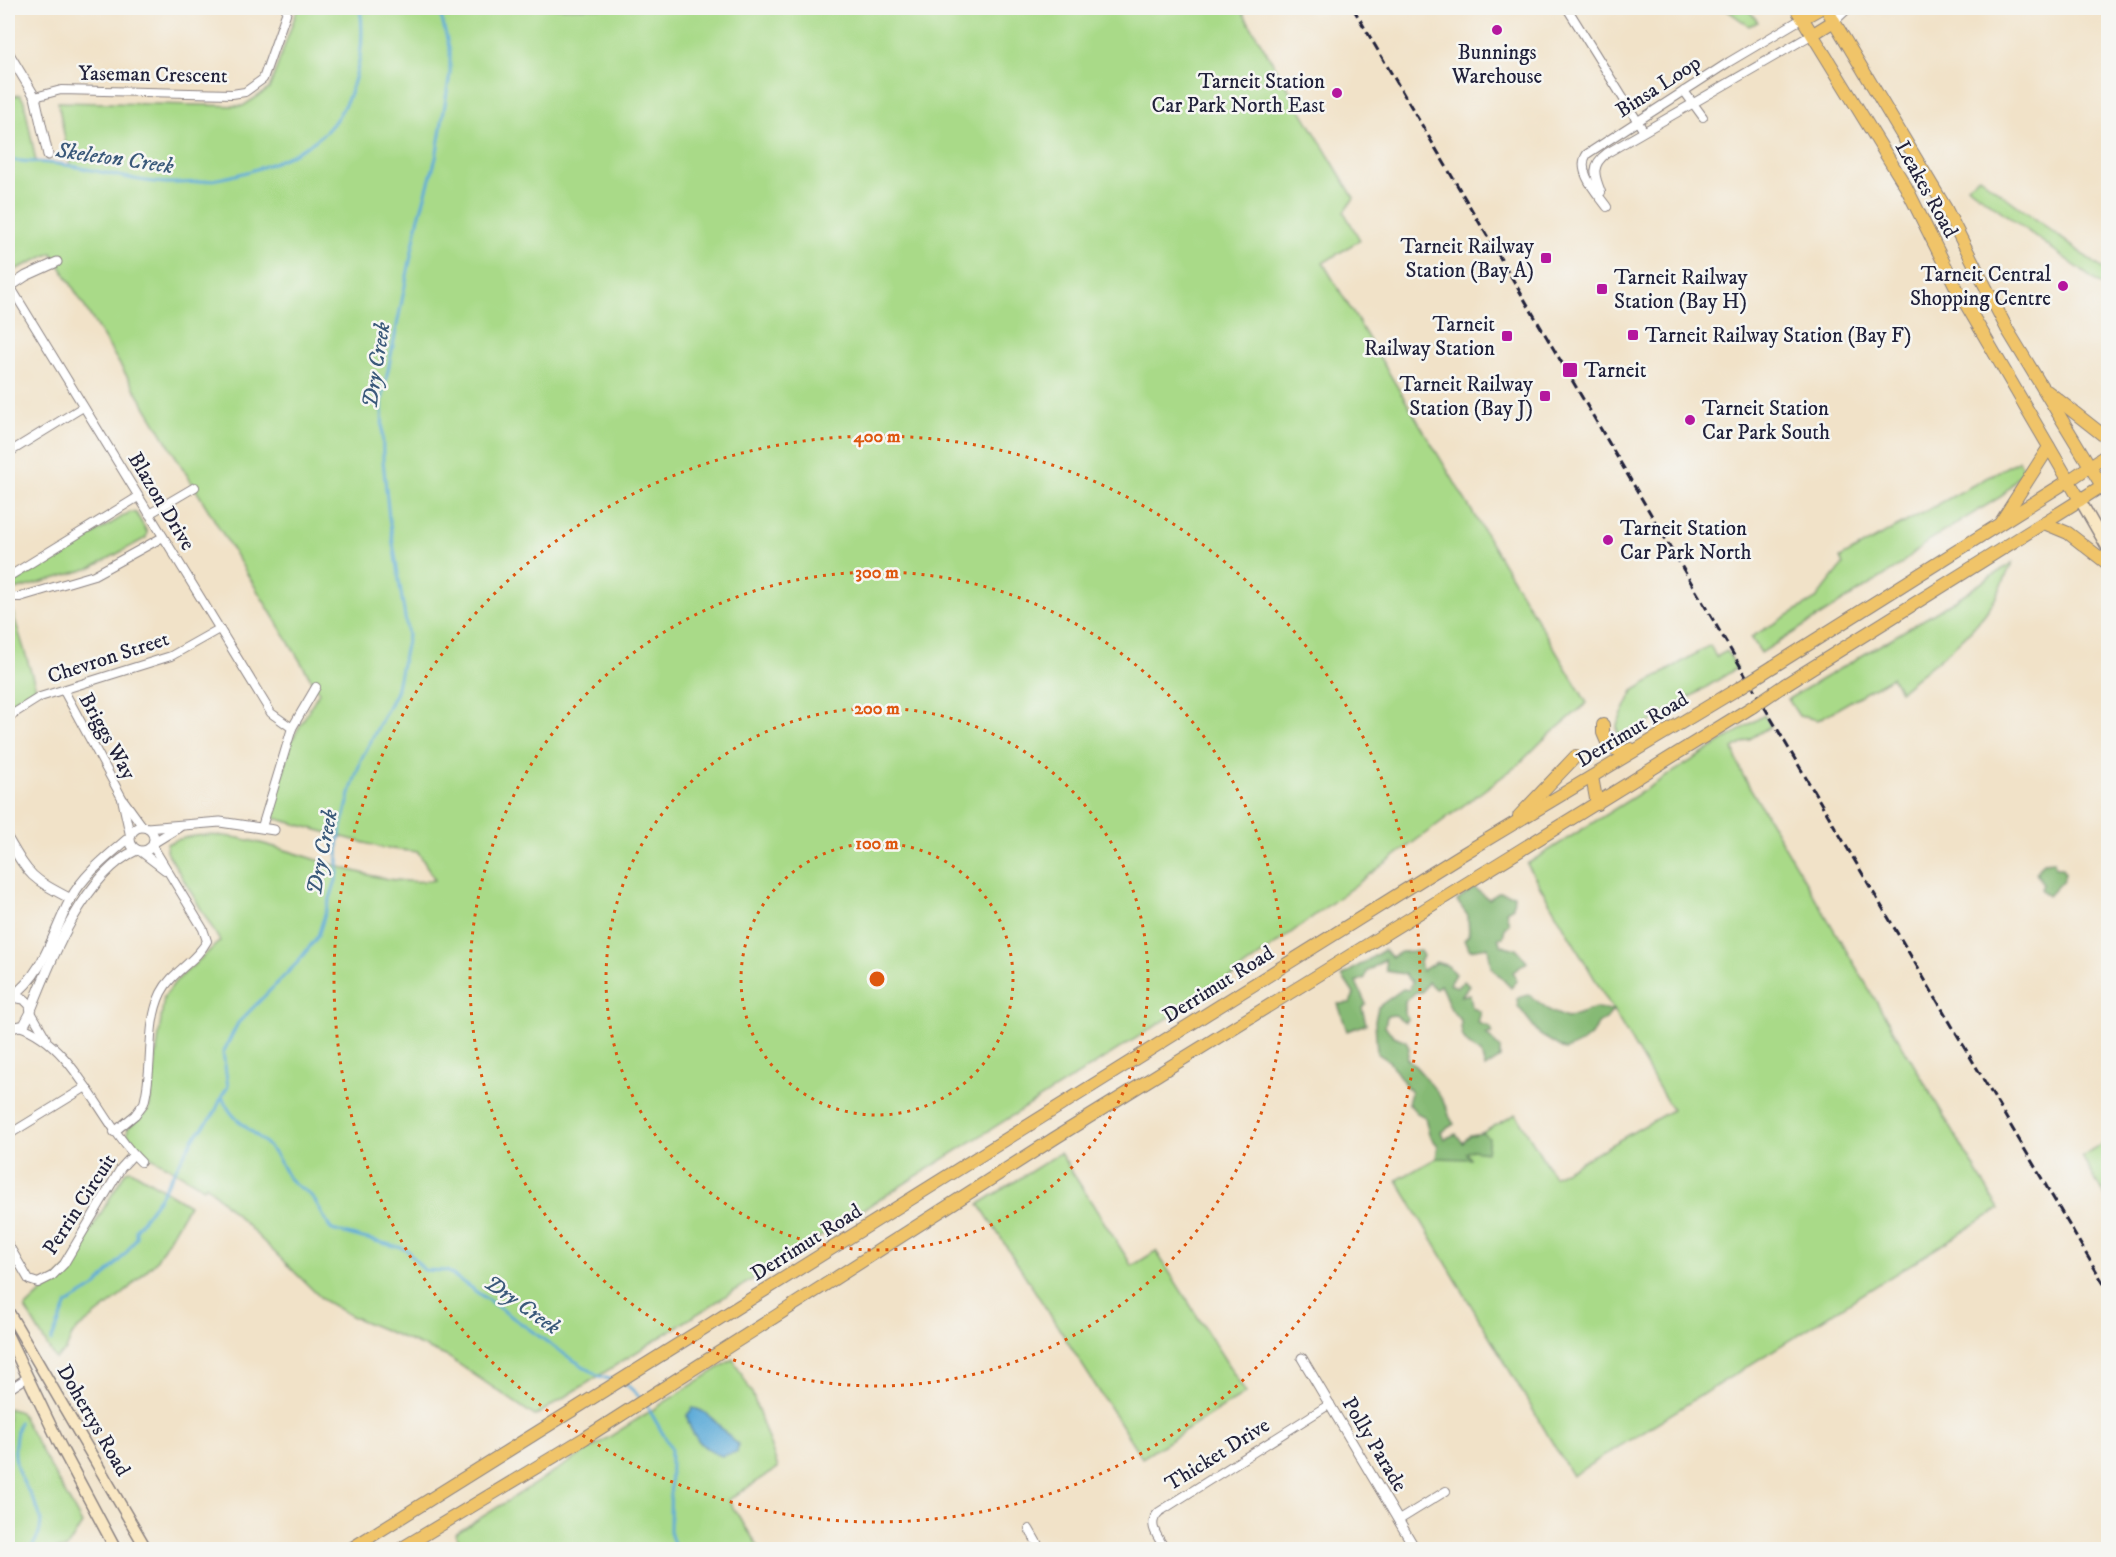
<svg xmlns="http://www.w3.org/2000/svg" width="2116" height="1557" viewBox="0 0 2116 1557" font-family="'IM FELL DW Pica',serif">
  <rect width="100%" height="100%" fill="#f6f6f2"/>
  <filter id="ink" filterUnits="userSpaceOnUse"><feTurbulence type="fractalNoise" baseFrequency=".0167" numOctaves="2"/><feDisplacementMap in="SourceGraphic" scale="12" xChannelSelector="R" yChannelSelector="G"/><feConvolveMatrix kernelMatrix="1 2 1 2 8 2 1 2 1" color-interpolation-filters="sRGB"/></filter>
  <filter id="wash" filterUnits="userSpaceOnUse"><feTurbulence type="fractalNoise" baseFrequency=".008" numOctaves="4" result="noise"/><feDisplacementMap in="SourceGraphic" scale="24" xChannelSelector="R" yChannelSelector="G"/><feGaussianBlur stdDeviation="1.35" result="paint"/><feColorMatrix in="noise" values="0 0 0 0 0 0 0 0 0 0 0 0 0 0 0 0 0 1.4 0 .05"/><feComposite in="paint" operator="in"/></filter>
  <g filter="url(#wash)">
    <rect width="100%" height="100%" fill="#f1e2c8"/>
    <g fill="#a9da88" stroke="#667e62" stroke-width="1.5">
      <path d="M 298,8 L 1240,8 L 1354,198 L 1344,212 L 1360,240 L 1323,263 L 1587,703 L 1542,741 L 1518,765 L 1219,986 L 535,1416 L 448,1357 L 351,1316 L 323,1300 L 206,1185 L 204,1188 L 146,1154 L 127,1134 L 128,1128 L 149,1110 L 164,997 L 175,982 L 220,941 L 166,850 L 167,844 C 237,808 356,894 435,880 L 418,852 L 383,848 L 274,818 L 271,813 L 292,740 L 319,692 L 52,253 L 8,273 L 8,97 L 20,95 L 24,101 L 36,162 L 70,166 L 58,102 L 243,106 L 269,89 Z"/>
      <polygon points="1724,8 1747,8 1758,22 1749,26"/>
      <polygon points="1979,177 2108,273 2108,290 1967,186"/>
      <polygon points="2019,460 2024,469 2002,496 1928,541 1895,569 1761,653 1751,637 1816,599 1843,565 1840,558"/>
      <polygon points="130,512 136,513 147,532 146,538 91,568 15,590 15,582"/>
      <path d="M 2012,563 C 2005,577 2000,593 1991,605 C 1968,640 1932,664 1900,691 L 1892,677 L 1818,720 L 1799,716 L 1788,699 L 1938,611 Z"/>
      <polygon points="8,605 11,607 36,688 8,704"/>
      <polygon points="1710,645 1716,657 1727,651 1737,668 1623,739 1618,738 1617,725 1633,691"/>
      <polygon points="1764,715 1771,726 1733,749 1742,774 1999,1209 1572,1476 1397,1180 1516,1114 1554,1177 1672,1110 1527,864"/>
      <polygon points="2108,1140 2108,1201 2082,1157"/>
      <polygon points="1060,1153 1132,1266 1156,1251 1246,1393 1142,1458 979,1204"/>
      <polygon points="131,1170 189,1205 156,1261 123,1294 73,1333 66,1350 55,1359 25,1308 69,1267 126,1171"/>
      <polygon points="733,1359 752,1393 778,1468 728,1500 760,1549 465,1550 455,1534"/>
      <polygon points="8,1408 20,1412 82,1524 66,1549 8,1549"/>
    </g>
    <g fill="#86ba74" stroke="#546e58" stroke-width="1.5">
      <polygon points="2054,861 2055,868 2062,868 2065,873 2063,880 2048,896 2041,889 2043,884 2036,873 2044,862"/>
      <polygon points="1474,888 1489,899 1500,892 1514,895 1513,907 1506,911 1509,924 1505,927 1503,937 1498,938 1501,945 1516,949 1527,962 1513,972 1517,981 1511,988 1491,967 1488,947 1470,950 1464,940 1469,935 1468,916 1457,901"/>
      <path d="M 1384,950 L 1392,957 L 1401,952 L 1420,951 L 1423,956 L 1420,962 L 1422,971 L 1436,962 L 1448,966 L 1455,974 L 1449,984 L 1457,987 L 1464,981 L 1469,986 L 1461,996 L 1470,994 L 1472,1007 L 1481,1012 L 1478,1023 L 1490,1027 L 1492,1033 L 1486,1034 L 1500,1048 L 1500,1058 L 1485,1068 L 1481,1053 C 1466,1045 1460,1038 1461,1020 C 1445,1006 1450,1002 1440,985 L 1435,989 L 1428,982 L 1422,992 L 1416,992 L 1405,1001 L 1405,1014 L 1408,1018 L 1405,1022 L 1395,1015 L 1387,1016 L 1385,1027 L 1394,1036 L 1406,1041 L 1409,1048 L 1407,1059 C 1414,1063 1440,1094 1444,1103 C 1449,1111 1448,1117 1454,1124 L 1441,1132 L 1444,1139 L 1456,1134 L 1463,1143 L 1470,1135 L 1483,1133 L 1489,1138 L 1487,1152 L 1472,1150 L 1466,1153 L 1470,1159 L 1436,1158 L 1438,1146 L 1429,1135 L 1425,1117 L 1417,1113 L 1408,1103 L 1411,1093 L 1389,1061 L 1377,1053 L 1375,1021 L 1378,1007 L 1403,989 L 1409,990 L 1412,982 L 1404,974 L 1386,971 L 1385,959 L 1367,972 L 1365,978 L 1356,982 L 1366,1004 L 1362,1008 L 1366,1024 L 1347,1031 L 1338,1004 L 1350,1003 L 1354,994 L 1342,976 Z"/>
      <path d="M 1529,995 L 1552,1012 L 1567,1018 L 1596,1008 L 1613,1010 L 1606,1019 L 1598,1023 C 1594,1038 1579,1045 1565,1050 L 1540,1035 L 1518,1006 L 1517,998 Z"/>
    </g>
    <path fill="#5facd8" stroke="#40678a" stroke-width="1.5" d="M 693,1408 C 712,1411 722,1433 738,1444 L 737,1452 L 722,1456 C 704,1451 689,1434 687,1415 Z"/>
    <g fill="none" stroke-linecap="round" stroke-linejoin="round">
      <g stroke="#5facd8" stroke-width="3">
        <path d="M 439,8 L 450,51 L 450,74 L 436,158 L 418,221 L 382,400 L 383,460 L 389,518 L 408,636 L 396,692 L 361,760 L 351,790 L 338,843 L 338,874 L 318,936 L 297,963 L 238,1023 L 223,1053 L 228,1087 L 222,1096 C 233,1126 256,1129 274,1153 C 280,1160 283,1169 288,1177 C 293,1185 306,1190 313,1198 C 320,1207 324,1220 332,1230 L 406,1249 L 424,1270 L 447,1271 L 567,1356 L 599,1376 L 613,1380"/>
        <path d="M 8,160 C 27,162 47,162 66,165 C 102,171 138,183 174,183 C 218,184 280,166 316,140 C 353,113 367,51 360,8"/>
        <polyline points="51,1341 67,1304 95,1287 126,1253 136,1238 136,1229 159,1198 193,1139 214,1114 222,1096"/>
        <polyline points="625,1383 642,1399"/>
        <polyline points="646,1404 671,1448 670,1532 676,1550"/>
        <path d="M 19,1422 C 14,1442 12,1459 21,1477 C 34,1506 53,1518 30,1550"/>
      </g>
    </g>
  </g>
  <g filter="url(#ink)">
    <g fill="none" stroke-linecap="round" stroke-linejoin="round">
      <g stroke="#8a8282" stroke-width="10">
        <g id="minor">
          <polyline points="1567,8 1643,130"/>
          <polyline points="1684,91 1703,117"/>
          <polyline points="35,97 61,90 232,94 245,92 263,79 288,8"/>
          <path d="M 1601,192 C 1594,175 1591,165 1607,153 L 1813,34"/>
          <path d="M 1607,207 C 1598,194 1575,171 1587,154 L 1729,62 L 1803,18"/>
          <polyline points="10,286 271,713 292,728"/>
          <polyline points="8,453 83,407"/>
          <polyline points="149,514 195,487"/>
          <polyline points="8,577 138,497"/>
          <polyline points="8,593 11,597 20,597 94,575 163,537"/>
          <polyline points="64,691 122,798 143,827"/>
          <polyline points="8,717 40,697 171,656 219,629"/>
          <polyline points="122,799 130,835"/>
          <polyline points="262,827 292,728 316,687"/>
          <polyline points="140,851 165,870"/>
          <polyline points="31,1012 46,1038"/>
          <path d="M 19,1026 C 75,1044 100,1123 141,1162"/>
          <path d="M 114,1132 L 135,1115 L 144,1103 C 154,1068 145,1026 161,993 C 172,971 196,962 207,941 L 203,929 L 152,845"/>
          <polyline points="8,1135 86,1087"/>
          <polyline points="8,1244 29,1280 38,1283 52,1276 64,1264 121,1168 133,1155"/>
          <polyline points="8,1390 28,1377"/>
          <polyline points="1399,1520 1446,1491"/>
          <polyline points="1029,1529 1041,1550"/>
          <path d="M 1166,1550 C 1158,1537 1146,1524 1159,1512 L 1330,1404"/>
        </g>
      </g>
      <g stroke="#8a8282" stroke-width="11">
        <g id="tertiary">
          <polyline points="1834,21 1848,8"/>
          <polyline points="8,52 35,97 48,155"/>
          <polyline points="8,288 26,276 57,262"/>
          <circle cx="142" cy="839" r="12"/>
          <polyline points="147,828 220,822 274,830"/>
          <path d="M 8,839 C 30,877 31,878 71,899"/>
          <polyline points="153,843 179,827"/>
          <path d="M 11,997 C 44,974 52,935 70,900 C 84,874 108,856 130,837"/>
          <path d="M 31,1010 C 51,959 85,873 137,850"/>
          <polyline points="8,1024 16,1027 24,1025 31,1012 30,1005 24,999 12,997"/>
          <polyline points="1302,1358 1416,1550"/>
        </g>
      </g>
      <g stroke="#8a8282" stroke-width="13">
        <g id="secondary">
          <polyline points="2102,486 2108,497"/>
          <polyline points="2080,500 2108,549"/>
          <polyline points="8,1311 147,1550"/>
          <polyline points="8,1336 60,1445 116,1550"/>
        </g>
      </g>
      <g stroke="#8a8282" stroke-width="14">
        <g id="primary">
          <polyline points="2001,522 2049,447"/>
          <polyline points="2044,523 2068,533 2108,564"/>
          <polyline points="1774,666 2068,481"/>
          <polyline points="1786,684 2080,500"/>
          <polyline points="1603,725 1603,733 1609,747 1624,752 1631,749"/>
          <polyline points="1592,777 1597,804"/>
          <polyline points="1519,816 1576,756"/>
          <polyline points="349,1550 1458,857 1739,688"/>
          <polyline points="399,1550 585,1438 1055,1138 1752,707"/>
        </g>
      </g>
      <g stroke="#8a8282" stroke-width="14">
        <g id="trunk">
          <polyline points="1796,8 1906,187 1957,289 2080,500 2108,482"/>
          <polyline points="1826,8 1945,207 2007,329 2102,486"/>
          <polyline points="1803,18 1821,8"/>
          <polyline points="1813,34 1834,21"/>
          <polyline points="2047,391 2108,439"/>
          <polyline points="2068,481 2108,454"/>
        </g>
      </g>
      <use href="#minor" stroke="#fff" stroke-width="8"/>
      <use href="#tertiary" stroke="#fff" stroke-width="9"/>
      <use href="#secondary" stroke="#f9e7c3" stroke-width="10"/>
      <use href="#primary" stroke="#f0c469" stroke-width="12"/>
      <use href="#trunk" stroke="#f0c469" stroke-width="12"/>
      <polyline stroke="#22223b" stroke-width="3" stroke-dasharray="9 4.5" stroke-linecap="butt" points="1353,8 2108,1291"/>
      <g stroke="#8a8282" stroke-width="14" stroke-linecap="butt">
        <g id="primary-bridge">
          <polyline points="1739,688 1774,666"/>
          <polyline points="1752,707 1786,684"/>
        </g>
      </g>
      <use href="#primary-bridge" stroke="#f0c469" stroke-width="12"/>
    </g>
  </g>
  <g fill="none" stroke="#de560e" stroke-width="3" stroke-dasharray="3 6">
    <circle cx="877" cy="979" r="136"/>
    <circle cx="877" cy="979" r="271"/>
    <circle cx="877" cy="979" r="407"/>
    <circle cx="877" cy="979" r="543"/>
  </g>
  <g fill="#b5179e" stroke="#f6f6f2" stroke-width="2">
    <circle cx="1497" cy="30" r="6"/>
    <circle cx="1337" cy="93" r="6"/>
    <rect x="1540" y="252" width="12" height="12" rx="3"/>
    <circle cx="2063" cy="286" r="6"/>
    <rect x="1596" y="283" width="12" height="12" rx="3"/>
    <rect x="1627" y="329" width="12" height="12" rx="3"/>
    <rect x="1501" y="330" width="12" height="12" rx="3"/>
    <rect x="1562" y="362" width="16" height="16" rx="3"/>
    <rect x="1539" y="390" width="12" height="12" rx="3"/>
    <circle cx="1690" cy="420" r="6"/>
    <circle cx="1608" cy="540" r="6"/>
  </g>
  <g text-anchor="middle" stroke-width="5" stroke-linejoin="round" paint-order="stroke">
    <g font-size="21" fill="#22223b" stroke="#f6f6f2" text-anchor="end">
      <text x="1497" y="59" text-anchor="middle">Bunnings<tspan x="1497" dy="24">Warehouse</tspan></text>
      <text x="1325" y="88">Tarneit Station<tspan x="1325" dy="24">Car Park North East</tspan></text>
      <text x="1534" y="253">Tarneit Railway<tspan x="1534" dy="24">Station (Bay A)</tspan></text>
      <text x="2051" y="281">Tarneit Central<tspan x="2051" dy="24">Shopping Centre</tspan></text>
      <text x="1614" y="284" text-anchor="start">Tarneit Railway<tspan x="1614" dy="24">Station (Bay H)</tspan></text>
      <text x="1495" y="331">Tarneit<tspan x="1495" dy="24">Railway Station</tspan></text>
      <text x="1645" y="342" text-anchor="start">Tarneit Railway Station (Bay F)</text>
      <text x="1584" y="377" text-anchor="start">Tarneit</text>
      <text x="1533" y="391">Tarneit Railway<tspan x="1533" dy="24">Station (Bay J)</tspan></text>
      <text x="1702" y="415" text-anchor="start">Tarneit Station<tspan x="1702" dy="24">Car Park South</tspan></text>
      <text x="1620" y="535" text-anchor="start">Tarneit Station<tspan x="1620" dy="24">Car Park North</tspan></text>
    </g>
    <g font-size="21" fill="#22223b" stroke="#f6f6f2">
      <text transform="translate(153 74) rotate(1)" y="7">Yaseman Crescent</text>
      <text transform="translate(1658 86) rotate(-33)" y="7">Binsa Loop</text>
      <text transform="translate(1927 189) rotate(61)" y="7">Leakes Road</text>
      <text transform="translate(162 501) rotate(59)" y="7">Blazon Drive</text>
      <text transform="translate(108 657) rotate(-18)" y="7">Chevron Street</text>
      <text transform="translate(1632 729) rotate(-31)" y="7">Derrimut Road</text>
      <text transform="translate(108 736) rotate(61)" y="7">Briggs Way</text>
      <text transform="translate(1218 984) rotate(-32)" y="7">Derrimut Road</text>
      <text transform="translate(79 1204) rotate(-57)" y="7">Perrin Circuit</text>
      <text transform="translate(806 1242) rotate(-32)" y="7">Derrimut Road</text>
      <text transform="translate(94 1420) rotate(60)" y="7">Dohertys Road</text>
      <text transform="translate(1375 1444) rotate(59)" y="7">Polly Parade</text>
      <text transform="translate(1217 1454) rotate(-32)" y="7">Thicket Drive</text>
    </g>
    <g font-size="22" font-style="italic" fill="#3a597a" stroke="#f6f6f2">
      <text transform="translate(115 157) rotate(8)" y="8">Skeleton Creek</text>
      <text transform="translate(375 365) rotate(-81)" y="8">Dry Creek</text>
      <text transform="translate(321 852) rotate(-79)" y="8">Dry Creek</text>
      <text transform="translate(523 1304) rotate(35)" y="8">Dry Creek</text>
    </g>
  </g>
  <circle cx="877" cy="979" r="9" fill="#de560e" stroke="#f6f6f2" stroke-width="3"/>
  <g font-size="18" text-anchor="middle" font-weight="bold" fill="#de560e" stroke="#f6f6f2" stroke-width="5" stroke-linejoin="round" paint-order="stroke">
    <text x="877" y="442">400 m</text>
    <text x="877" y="578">300 m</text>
    <text x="877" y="714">200 m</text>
    <text x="877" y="849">100 m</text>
  </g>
  <rect width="2116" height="1557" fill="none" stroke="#f6f6f2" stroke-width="30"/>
</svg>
